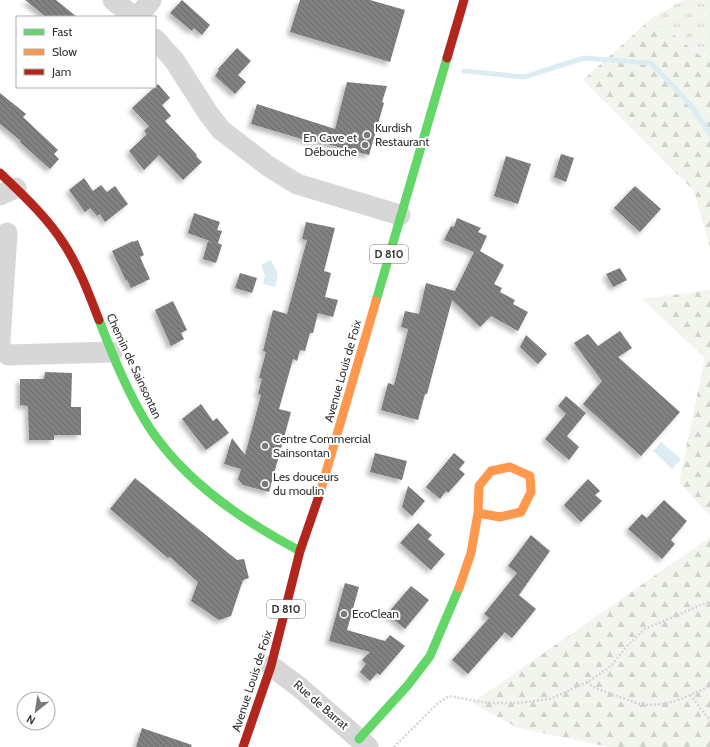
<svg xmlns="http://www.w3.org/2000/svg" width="710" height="747" viewBox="0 0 710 747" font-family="Cabin,sans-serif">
  <defs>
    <pattern id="grass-tufts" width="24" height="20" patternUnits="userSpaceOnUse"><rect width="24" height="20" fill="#f2f5ed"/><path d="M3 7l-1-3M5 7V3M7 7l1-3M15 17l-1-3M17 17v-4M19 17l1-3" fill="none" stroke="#d0d2cc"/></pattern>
    <pattern id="forest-firs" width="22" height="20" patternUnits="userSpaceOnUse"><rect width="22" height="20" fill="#f2f5ed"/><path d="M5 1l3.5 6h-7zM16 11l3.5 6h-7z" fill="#d0d2cc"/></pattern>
    <pattern id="building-back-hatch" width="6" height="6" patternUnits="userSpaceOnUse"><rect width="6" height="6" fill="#818181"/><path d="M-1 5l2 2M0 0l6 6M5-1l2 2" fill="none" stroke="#6a6a6a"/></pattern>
    <filter id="shadow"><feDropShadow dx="-3.5" dy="3.5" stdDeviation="2" flood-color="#0004"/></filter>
  </defs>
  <rect width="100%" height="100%" fill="#fff"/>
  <polygon fill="url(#grass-tufts)" points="683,0 710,0 710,63 652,18"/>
  <g fill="url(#forest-firs)">
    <polygon points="652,18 710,63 710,247 694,191 583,80"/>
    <polygon points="710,290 710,516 679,482 705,358 642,299"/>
    <polygon points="710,537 710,747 609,747 518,728 472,703"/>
  </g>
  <g fill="#ddecf3">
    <polygon points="271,260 278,274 275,287 263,284 265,275 261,265"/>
    <polygon points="661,442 681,459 672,469 653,451"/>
  </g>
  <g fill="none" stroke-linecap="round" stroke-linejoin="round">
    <polyline stroke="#ddecf3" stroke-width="5" points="464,71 524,77 584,58 651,63 690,104 710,134"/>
  </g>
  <g fill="url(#building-back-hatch)" filter="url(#shadow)">
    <polygon points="25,0 56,0 77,17 46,17"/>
    <polygon points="182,0 210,25 202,35 194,28 192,31 170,13"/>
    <polygon points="300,0 370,0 405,10 390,62 290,32"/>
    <polygon points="237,48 251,61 238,75 246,82 235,94 215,76 219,70 218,69"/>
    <polygon points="347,82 387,86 382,102 384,103 369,155 312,140 312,142 251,124 257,104 335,129"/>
    <polygon points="158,84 170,98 162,105 171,116 165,121 197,155 196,156 202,162 183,180 159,155 144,170 129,151 147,134 144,131 149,126 132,108"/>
    <polygon points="0,93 26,114 23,117 58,150 54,154 59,159 50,169 20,142 21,141 0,124"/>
    <polygon points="561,154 574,158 566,182 554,177"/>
    <polygon points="506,156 531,164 518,204 494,196"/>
    <polygon points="84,178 93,191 101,185 107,192 115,186 128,204 105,222 100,214 97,216 90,208 85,212 69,190"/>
    <polygon points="635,186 661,209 640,232 614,208"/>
    <polygon points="194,213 220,222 217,230 222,231 218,243 222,245 216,263 203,259 208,241 215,243 188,233"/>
    <polygon points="457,218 481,228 478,232 487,236 480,251 504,265 494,284 502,288 500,292 515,300 513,304 528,312 518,331 491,316 480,327 452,300 427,394 425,394 418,420 381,410 388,383 394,385 407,334 408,329 401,327 405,311 419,314 426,283 455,291 474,252 444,240 451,226 454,227"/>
    <polygon points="306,222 335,228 324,271 331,273 325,297 338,300 333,317 318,313 313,333 310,333 305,351 300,350 297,361 293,359 279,409 291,412 269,492 243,485 238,479 241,469 224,464 232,438 245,455 261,395 258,394 262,379 259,378 266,352 263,351 273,310 287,314 307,240 302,239"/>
    <polygon points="138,240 144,255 140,257 150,279 131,288 127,280 126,281 112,251 133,241 133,242"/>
    <polygon points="620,268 627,280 613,287 606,274"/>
    <polygon points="240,273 257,278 252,293 235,288"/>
    <polygon points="173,301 187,330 181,333 184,339 171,346 155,310"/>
    <polygon points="620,331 632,348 618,357 680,412 641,456 583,404 602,381 574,343 588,334 598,346"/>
    <polygon points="526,335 547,354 538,364 520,347"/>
    <polygon points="45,372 72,373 71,407 81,407 81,435 54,435 54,440 29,440 28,406 20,405 20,379 44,379"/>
    <polygon points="566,396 586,413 567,436 579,447 569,460 545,439 566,414 558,406"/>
    <polygon points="201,404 213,421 217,418 229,433 206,450 182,419"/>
    <polygon points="375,453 407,461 402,480 370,472"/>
    <polygon points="454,453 465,462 459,469 465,474 448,493 446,491 440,499 426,487"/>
    <polygon points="135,478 237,560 244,559 249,578 243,580 231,616 219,620 191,601 198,582 170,557 168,558 110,509"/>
    <polygon points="588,479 600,491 595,495 602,501 581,522 564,505"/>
    <polygon points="408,486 425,501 412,516 402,507"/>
    <polygon points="664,500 687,521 671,540 675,544 662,559 628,529 642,514 647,518"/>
    <polygon points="418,523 432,535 428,539 445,554 431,570 400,543"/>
    <polygon points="531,535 550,551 519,595 536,609 512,638 505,632 468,674 452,660 489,618 484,614 517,573 508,566"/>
    <polygon points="345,583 359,587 347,630 385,641 390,635 405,646 380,675 377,673 370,681 360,672 366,664 362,660 370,652 329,641"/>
    <polygon points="411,586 429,600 405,629 387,614"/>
    <polygon points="142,728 192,745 191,747 136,747"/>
  </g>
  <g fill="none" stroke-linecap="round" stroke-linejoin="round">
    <g stroke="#d6d6d6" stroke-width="2.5" stroke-dasharray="2 2" stroke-linecap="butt">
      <polyline points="587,682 595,688 642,705 665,704 681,699 710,686"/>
      <polyline points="690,695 710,720"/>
      <polyline points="394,747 438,703 449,696 488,703 519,703 549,699 564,693 591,680 611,666 627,646 645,629 710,601"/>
    </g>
    <g stroke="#d7d7d7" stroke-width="21">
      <polyline points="113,0 134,17"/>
      <polyline points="138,17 151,0"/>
      <polyline points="155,39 174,60 208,113 221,130 268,166 297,184 400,215"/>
      <polyline points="0,195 16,188"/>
      <polyline points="0,341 7,233"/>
      <polyline points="0,345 2,351 8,355 112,352"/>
      <polyline points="271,666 298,686 368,747"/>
    </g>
    <g stroke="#63d668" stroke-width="9">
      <polyline points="376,301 447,58"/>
      <path d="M 99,320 C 113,356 128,394 149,427 C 185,482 243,521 300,551"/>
      <polyline points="359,739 408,685 430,656 459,588"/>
    </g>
    <g stroke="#ff974d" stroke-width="9">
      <polyline points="319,496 376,301"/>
      <polyline points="459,588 471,553 478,513 479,486 491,471 510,467 530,476 531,492 521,512 500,517 478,513"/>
    </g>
    <g stroke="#b3261e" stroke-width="9">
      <polyline points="447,58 464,0"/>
      <path d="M 0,173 C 23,195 47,217 64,244 C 79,267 89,294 99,320"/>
      <polyline points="243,747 271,666 300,551 319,496"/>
    </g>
  </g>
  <g fill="#7a7a7a" stroke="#fff" stroke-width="1.5">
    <circle cx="367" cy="135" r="4"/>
    <circle cx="365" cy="145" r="4"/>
    <circle cx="265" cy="446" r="4"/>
    <circle cx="265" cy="484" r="4"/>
    <circle cx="344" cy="614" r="4"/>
  </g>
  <g text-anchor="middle" stroke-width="4" stroke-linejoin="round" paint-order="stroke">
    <g fill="#fff" stroke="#707070" stroke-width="1">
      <rect x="370" y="245" width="38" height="18" rx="3"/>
      <rect x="267" y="600" width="38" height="18" rx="3"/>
    </g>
    <g font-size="11" font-weight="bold" fill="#333">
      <text x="389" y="258">D 810</text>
      <text x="286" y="613">D 810</text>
    </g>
    <g font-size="12" fill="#333" stroke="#fff" text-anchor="start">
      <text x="375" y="132">Kurdish<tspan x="375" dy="14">Restaurant</tspan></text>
      <text x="357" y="142" text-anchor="end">En Cave et<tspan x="357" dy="14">Débouche</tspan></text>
      <text x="273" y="443">Centre Commercial<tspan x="273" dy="14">Sainsontan</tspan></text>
      <text x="273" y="481">Les douceurs<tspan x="273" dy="14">du moulin</tspan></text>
      <text x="352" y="618">EcoClean</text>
    </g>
    <g font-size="12" fill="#333" stroke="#fff">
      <text transform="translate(134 366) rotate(65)" y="4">Chemin de Sainsontan</text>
      <text transform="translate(343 371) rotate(-74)" y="4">Avenue Louis de Foix</text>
      <text transform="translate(252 681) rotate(-72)" y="4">Avenue Louis de Foix</text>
      <text transform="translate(321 705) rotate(41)" y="4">Rue de Barrat</text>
    </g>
  </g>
  <rect x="16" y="16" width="140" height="72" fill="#ffffff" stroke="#adadad"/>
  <rect x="24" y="29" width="20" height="6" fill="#63d668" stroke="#adadad"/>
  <text x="52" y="36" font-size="12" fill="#333333">Fast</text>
  <rect x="24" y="49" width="20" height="6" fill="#ff974d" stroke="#adadad"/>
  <text x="52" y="56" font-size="12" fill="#333333">Slow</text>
  <rect x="24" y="69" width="20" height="6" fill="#b3261e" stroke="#adadad"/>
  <text x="52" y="76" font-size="12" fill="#333333">Jam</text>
  <g transform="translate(36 711) rotate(210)"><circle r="19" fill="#ffffff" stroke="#adadad"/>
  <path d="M0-3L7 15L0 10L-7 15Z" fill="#7a7a7a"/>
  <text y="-6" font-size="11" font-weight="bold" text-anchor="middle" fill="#333333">N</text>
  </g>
</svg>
